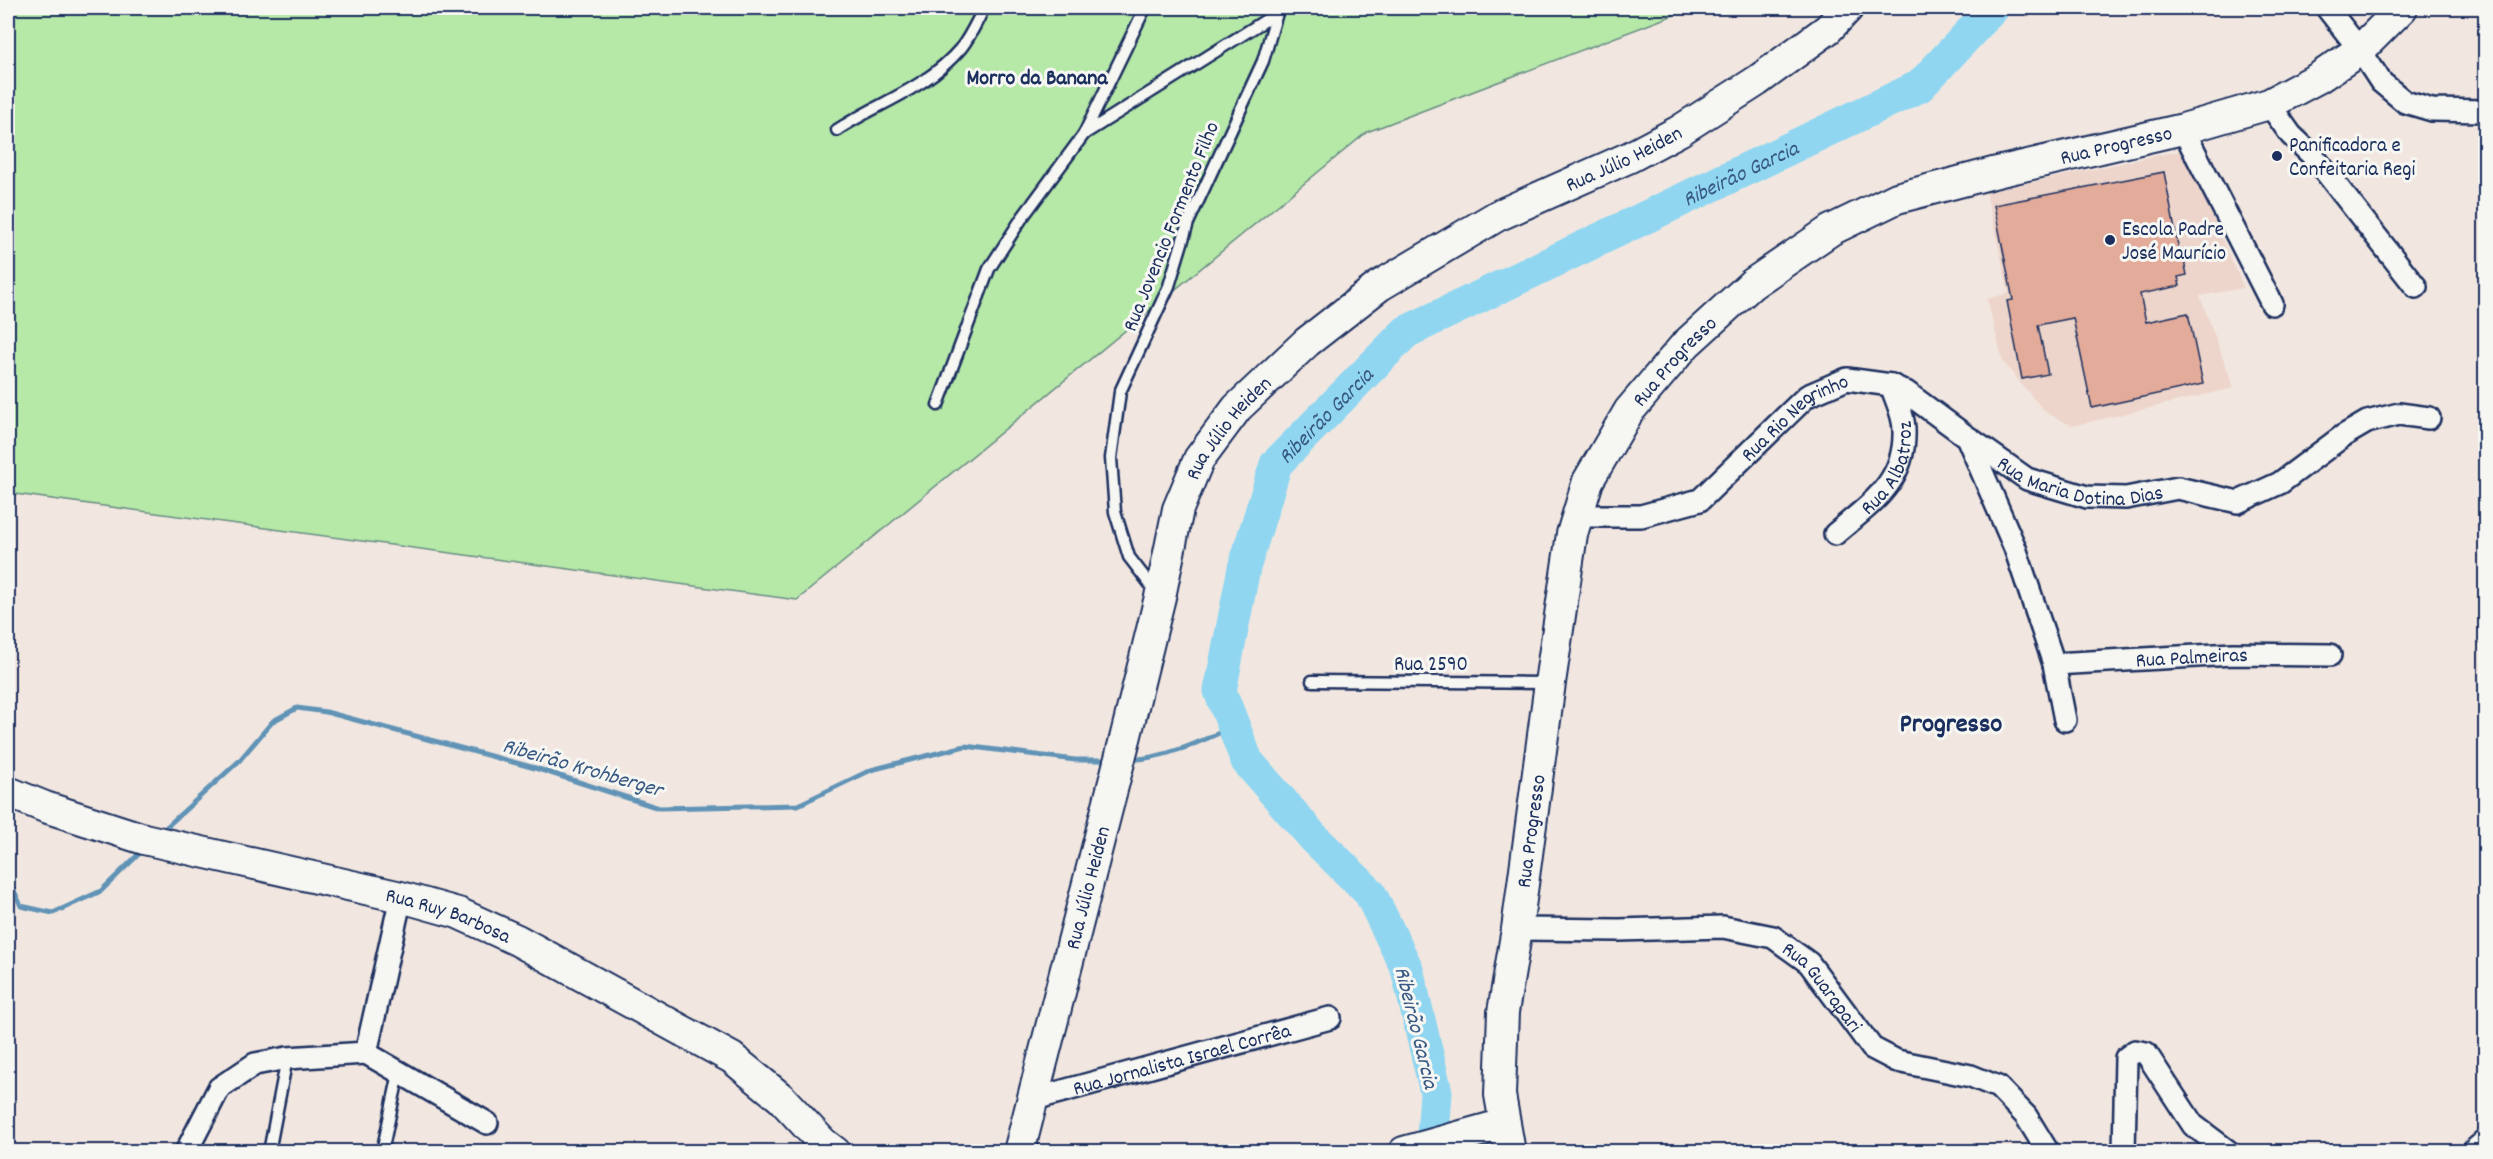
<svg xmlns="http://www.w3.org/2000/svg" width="2493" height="1159" viewBox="0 0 2493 1159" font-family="Dekko,sans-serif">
  <rect width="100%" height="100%" fill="#f2e7e0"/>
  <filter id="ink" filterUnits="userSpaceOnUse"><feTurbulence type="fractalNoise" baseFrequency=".0167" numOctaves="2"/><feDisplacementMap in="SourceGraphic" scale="12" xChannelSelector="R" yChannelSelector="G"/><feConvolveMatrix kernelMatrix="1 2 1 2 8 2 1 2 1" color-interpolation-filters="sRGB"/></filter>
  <g filter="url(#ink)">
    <polygon fill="#edd5cb" points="2183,150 2244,288 2200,296 2234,388 2072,426 2045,412 2003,362 1987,299 2009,293 1986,192"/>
    <polygon fill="#b6e8a8" stroke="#688c83" stroke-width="1.5" points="8,8 1692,8 1367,132 797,600 8,493"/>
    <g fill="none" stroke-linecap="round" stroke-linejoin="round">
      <g stroke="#6193b6" stroke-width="5">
        <polyline points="8,759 10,785"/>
        <path d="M 1128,760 C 1165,759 1202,741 1234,726"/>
        <polyline points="162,831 239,761 273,721 297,708 326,712 535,768 659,808 798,805 871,770 965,746 1075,760 1110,760"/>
        <polyline points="8,843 13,819 12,803"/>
        <polyline points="8,877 21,906 53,913 101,891 145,848"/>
      </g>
      <path stroke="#90d6f1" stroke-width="33" id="s1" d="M 1432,1152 L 1436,1092 L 1407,969 L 1370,893 L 1313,837 L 1247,761 L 1220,691 L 1244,568 L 1276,464 L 1406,332 L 1920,86 L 1993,8"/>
    </g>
    <polygon fill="#e2ab9a" stroke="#1b2f5e" stroke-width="1.5" points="2164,172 2179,251 2182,250 2187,275 2178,277 2180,286 2140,294 2146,322 2188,313 2203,384 2092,408 2073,318 2038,325 2048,374 2022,379 2007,301 2013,300 1994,205"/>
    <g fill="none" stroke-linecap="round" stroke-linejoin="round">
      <g stroke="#1b2f5e" stroke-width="15">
        <g id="lane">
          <polyline points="1145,8 1084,134 1277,13 1263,61 1188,223 1169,286 1120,392 1111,458 1115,512 1129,557 1156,592"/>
          <path d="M 837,130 C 881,101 925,90 961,48 C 970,37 977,21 984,8"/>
          <polyline points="938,405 989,269 1022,218 1084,134"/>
          <polyline points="1312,681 1549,683"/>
          <polyline points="269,1152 287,1058"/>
          <polyline points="382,1152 399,1073"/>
        </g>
      </g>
      <g stroke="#1b2f5e" stroke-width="26">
        <g id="street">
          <polyline points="2327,8 2360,50 2381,82 2405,102 2432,110 2486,111"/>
          <polyline points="2269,104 2291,135 2314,157 2416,287"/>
          <polyline points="2183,129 2272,304"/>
          <path id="s2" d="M 1969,438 L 2027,479 L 2087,497 L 2126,498 L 2178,488 L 2238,502 L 2280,483 L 2343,436 L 2367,422 L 2399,414 L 2429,418"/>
          <path id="s3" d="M 1577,516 L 1641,516 L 1700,500 L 1807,396 L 1847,379 L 1891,385 L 1906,392 L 1967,437 L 2015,548 L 2054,664 L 2065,720"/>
          <path id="s4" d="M 1835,534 C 1870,504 1906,482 1904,430 C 1904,415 1895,398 1891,385"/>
          <path id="s5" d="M 2054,664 L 2233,654 L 2330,655"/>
          <path id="s6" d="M 1517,929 L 1619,930 L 1723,927 L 1773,937 L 1809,963 L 1872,1048 L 1897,1061 L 1971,1076 L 1998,1087 L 2026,1116 L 2048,1152"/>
          <polyline points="366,1053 487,1123"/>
          <path id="s7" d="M 1034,1099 L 1330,1018"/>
          <polyline points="186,1152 219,1088 255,1064 287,1058 366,1053 401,897"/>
          <polyline points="2124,1152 2126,1058 2135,1051 2146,1053 2193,1125 2229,1152"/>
          <polyline points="2472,1152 2486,1140"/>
        </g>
      </g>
      <g stroke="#1b2f5e" stroke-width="34">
        <g id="secondary">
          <path id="s8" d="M 8,792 L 45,807 L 144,839 L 401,897 L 458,913 L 517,940 L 732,1058 L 781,1098 L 823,1143 L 835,1152"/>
          <path id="s9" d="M 1019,1152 L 1126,735 L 1160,597 L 1178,509 L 1199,459 L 1237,408 L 1307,342 L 1379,286 L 1497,216 L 1630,157 L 1679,131 L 1757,81 L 1828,29 L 1848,8"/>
          <polyline points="1404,1152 1505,1124"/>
          <path id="s10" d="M 1510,1152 L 1500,1095 L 1503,1012 L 1517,929 L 1550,683 L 1572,534 L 1588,481 L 1629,411 L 1686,344 L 1752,284 L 1831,230 L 1897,198 L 1997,172 L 2183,129 L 2269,104 L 2318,78 L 2360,50 L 2402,8"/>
        </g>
      </g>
      <use href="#lane" stroke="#f6f6f2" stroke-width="10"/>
      <use href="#street" stroke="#f6f6f2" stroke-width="21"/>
      <use href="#secondary" stroke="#f6f6f2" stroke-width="30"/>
    </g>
  </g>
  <g fill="#1b2f5e" stroke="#f6f6f2" stroke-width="2">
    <circle cx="2277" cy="156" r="6"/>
    <circle cx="2110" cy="240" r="6"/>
  </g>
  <g text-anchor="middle" stroke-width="6" stroke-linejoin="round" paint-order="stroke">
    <g font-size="21" fill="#1b2f5e" stroke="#f6f6f2" text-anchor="start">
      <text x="2289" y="151">Panificadora e<tspan x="2289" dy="24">Confeitaria Regi</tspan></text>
      <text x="2122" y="235">Escola Padre<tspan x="2122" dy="24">José Maurício</tspan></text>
    </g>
    <g font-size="21" fill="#1b2f5e" stroke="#f6f6f2">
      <text dy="7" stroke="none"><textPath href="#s10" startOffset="1332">Rua Progresso</textPath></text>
      <text dy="7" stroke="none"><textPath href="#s9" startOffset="1244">Rua Júlio Heiden</textPath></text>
      <text transform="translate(1170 226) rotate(-68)" y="7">Rua Jovencio Formento Filho</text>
      <text dy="7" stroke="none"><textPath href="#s10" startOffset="828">Rua Progresso</textPath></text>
      <text dy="7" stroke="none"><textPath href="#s3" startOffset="252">Rua Rio Negrinho</textPath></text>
      <text dy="7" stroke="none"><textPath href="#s9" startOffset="759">Rua Júlio Heiden</textPath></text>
      <text dy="7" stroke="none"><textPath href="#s4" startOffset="88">Rua Albatroz</textPath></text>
      <text dy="7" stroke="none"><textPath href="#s2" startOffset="124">Rua Maria Dotina Dias</textPath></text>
      <text dy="7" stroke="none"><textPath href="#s5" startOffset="138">Rua Palmeiras</textPath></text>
      <text x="1431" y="670">Rua 2590</text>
      <text dy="7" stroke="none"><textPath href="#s10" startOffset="324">Rua Progresso</textPath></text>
      <text dy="7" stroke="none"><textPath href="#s9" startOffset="273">Rua Júlio Heiden</textPath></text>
      <text dy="7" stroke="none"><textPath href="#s8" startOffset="458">Rua Ruy Barbosa</textPath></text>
      <text dy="7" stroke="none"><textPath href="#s6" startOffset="328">Rua Guarapari</textPath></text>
      <text dy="7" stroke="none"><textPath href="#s7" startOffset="153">Rua Jornalista Israel Corrêa</textPath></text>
    </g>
    <g font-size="22" font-weight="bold" fill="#1b2f5e" stroke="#f6f6f2">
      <text x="1037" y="84">Morro da Banana</text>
    </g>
    <g font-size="22" font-style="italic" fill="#385983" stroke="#f6f6f2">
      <text dy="8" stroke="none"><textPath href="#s1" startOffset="1316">Ribeirão Garcia</textPath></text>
      <text dy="8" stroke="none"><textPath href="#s1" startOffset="830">Ribeirão Garcia</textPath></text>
      <text transform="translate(583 766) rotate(16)" y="8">Ribeirão Krohberger</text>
      <text transform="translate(1418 1027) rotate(76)" y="8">Ribeirão Garcia</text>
    </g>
    <g font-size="27" font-weight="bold" fill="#1b2f5e" stroke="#f6f6f2">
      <text x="1951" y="731">Progresso</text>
    </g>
  </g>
  <rect width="2493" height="1159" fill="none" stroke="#f6f6f2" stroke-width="30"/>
  <rect x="15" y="15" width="2463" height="1129" fill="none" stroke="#1b2f5e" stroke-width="2" filter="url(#ink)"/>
</svg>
